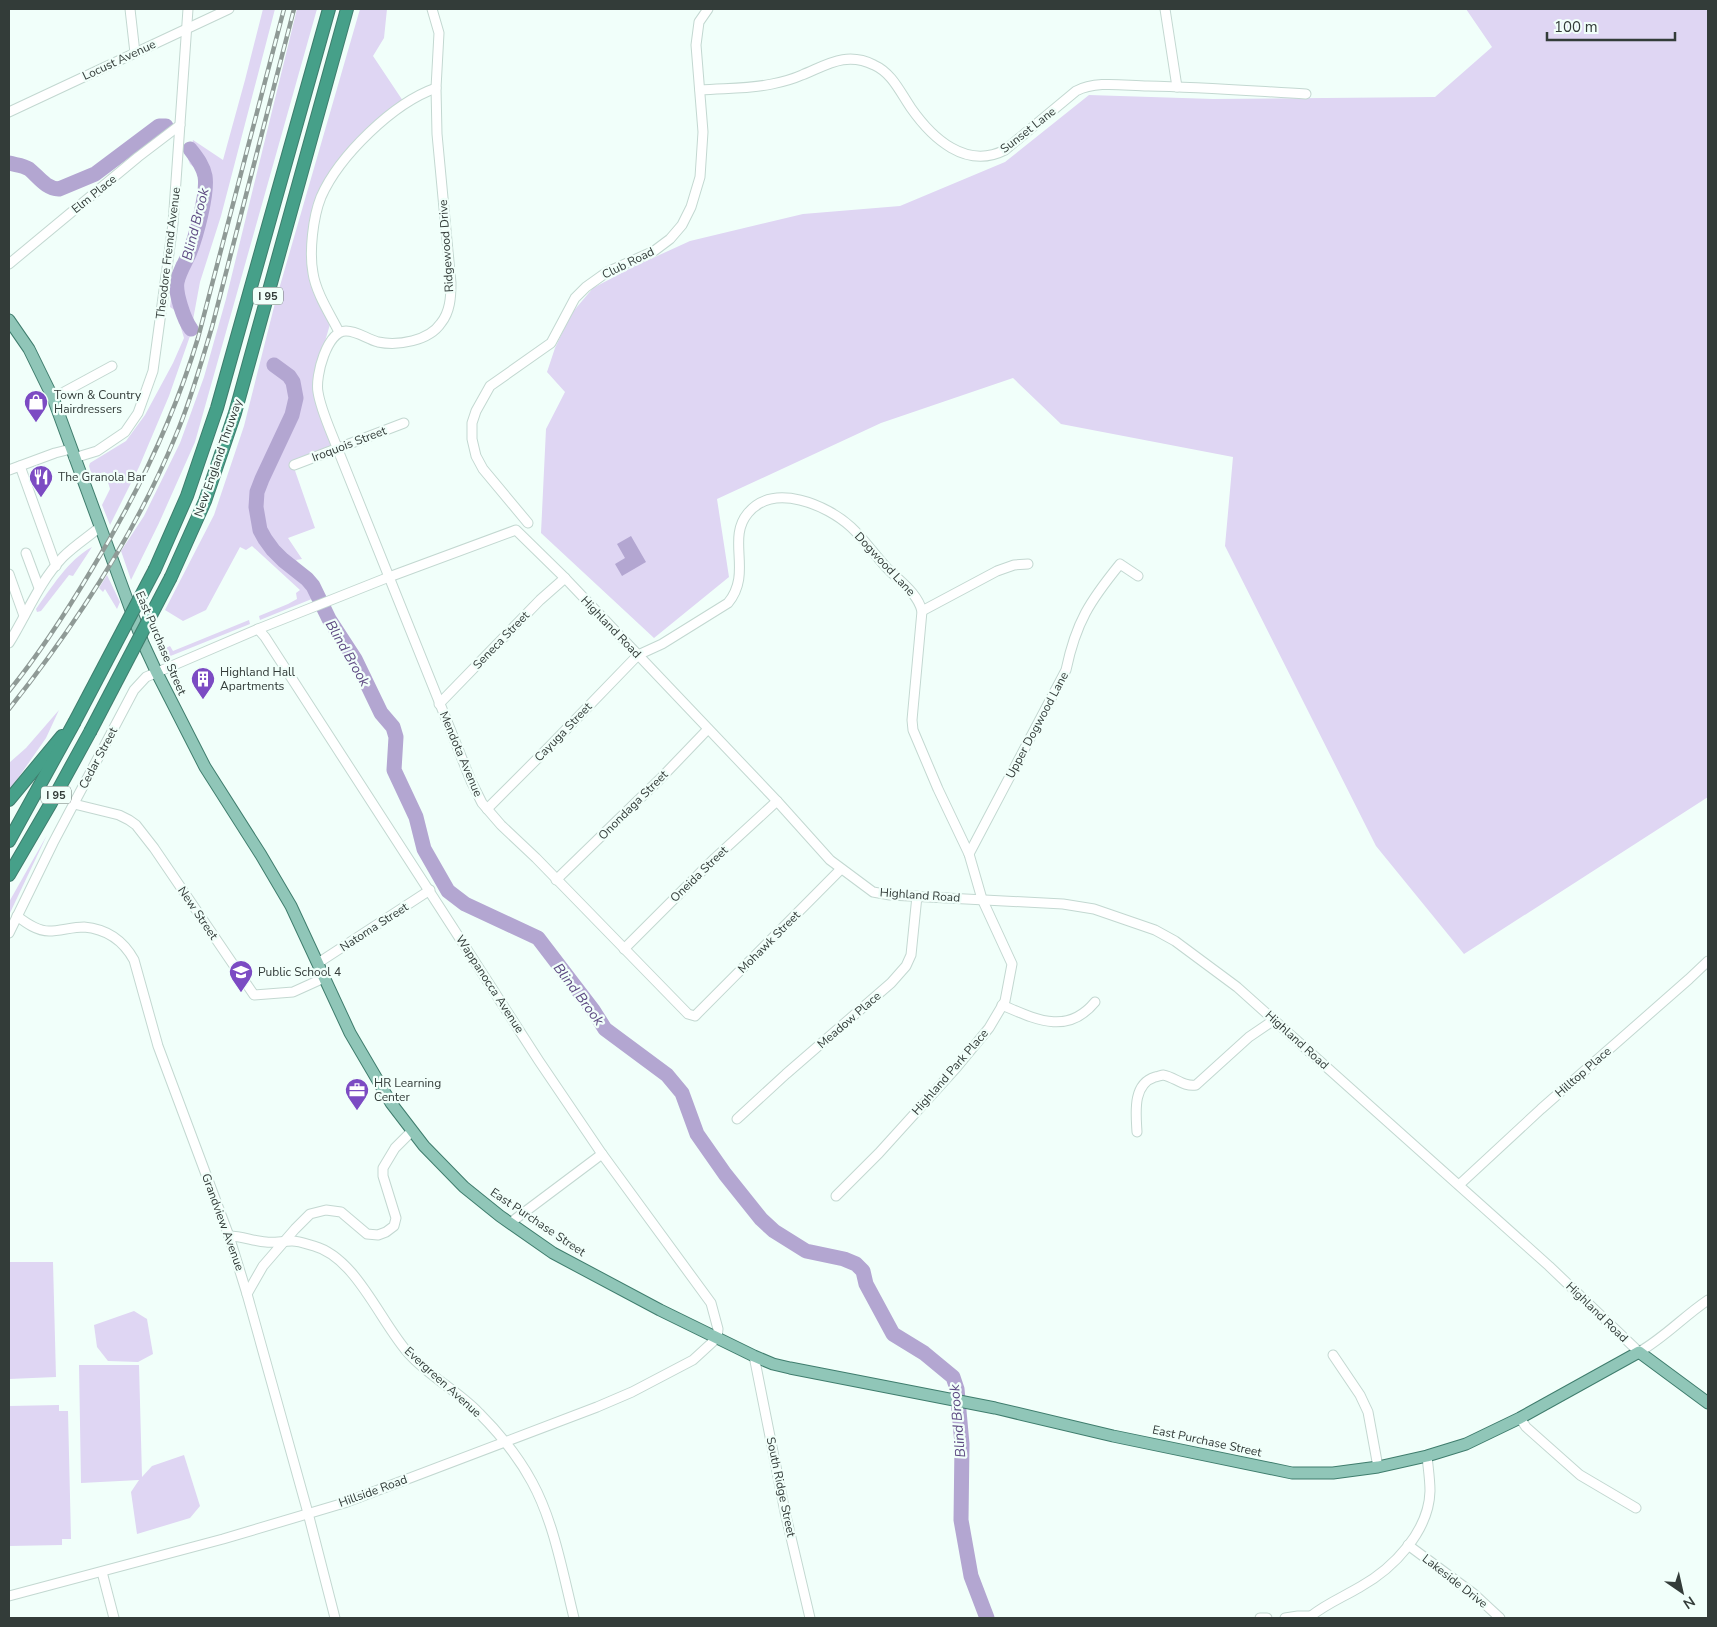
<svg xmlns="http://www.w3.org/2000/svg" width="1717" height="1627" viewBox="0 0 1717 1627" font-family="'Nunito Sans',sans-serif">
  <rect width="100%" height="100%" fill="#f1fffa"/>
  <g fill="#dfd6f3">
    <polygon points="263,9 275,9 221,216 200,282 190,336 169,396 139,467 110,525 102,505 110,489 105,472 92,476 89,466 90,463 126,441 145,415 173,363 184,338 176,311 170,307 176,262 185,258 200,185 196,169 190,164 188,159 193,140 223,160 245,80"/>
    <polygon points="297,9 317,9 195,442 159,523 131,580 121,551 144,516 180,443 204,377 226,299"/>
    <polygon points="360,9 387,9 384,38 373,56 403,101 361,134 335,166 320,192 309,260 331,321 316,372 331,444 330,447 292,462 315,528 288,538 302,559 296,560 324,594 260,620 259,616 288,604 297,599 296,593 300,590 252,546 246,550 240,547 206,610 183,621 165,610 214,515 244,426 275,303"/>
    <polygon points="1466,9 1708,9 1708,797 1464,954 1376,846 1225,546 1233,457 1061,424 1013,378 881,423 717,499 729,577 654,638 541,533 546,429 565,392 547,372 555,348 571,314 593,288 633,267 690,241 803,214 900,206 1005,162 1089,95 1213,99 1435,97 1492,47"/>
    <path d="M 92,547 L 73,576 L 69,575 L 41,611 L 37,612 L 36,609 C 52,587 68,560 92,547 Z"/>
    <polygon points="107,575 120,602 117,609 105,589 103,592 99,588"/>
    <polygon points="143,598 162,650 170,646 173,651 249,620 250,624 168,657 164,657 160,654 141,602"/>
    <polygon points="59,710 46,738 9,791 9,763 26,748"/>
    <polygon points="47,835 9,915 9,902"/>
    <polygon points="9,1262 53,1262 56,1377 9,1379"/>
    <polygon points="134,1311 147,1319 153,1354 138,1362 108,1361 97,1347 94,1325"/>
    <polygon points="79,1365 139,1365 142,1477 152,1466 184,1455 200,1506 190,1518 137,1534 131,1492 139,1480 81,1483"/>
    <polygon points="59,1405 59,1411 68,1411 71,1539 62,1539 62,1545 9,1546 9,1406"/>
  </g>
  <polygon fill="#b3a6d1" points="631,536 646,562 622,576 615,564 625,558 617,544"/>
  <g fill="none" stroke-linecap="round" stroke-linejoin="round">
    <g stroke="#b3a6d1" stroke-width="15">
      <path d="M 190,149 C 196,157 203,165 205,176 C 208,193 196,237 189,254 C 185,263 179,272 177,282 C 175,293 184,320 191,329"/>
      <path d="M 9,163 C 16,165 23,165 29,169 C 39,177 45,188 59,189 L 95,174 L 159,126 L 166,126"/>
      <polyline points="274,365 289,376 293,382 296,398 292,415 262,479 257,492 256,507 260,530 265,539 273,550 283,560 307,579 313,586 329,619 355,659 381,713 393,727 396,737 394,770 416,817 424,849 448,891 465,904 538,938 593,1010 605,1029 667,1075 682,1093 697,1134 725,1174 761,1219 774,1231 806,1251 844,1259 856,1264 863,1271 866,1284 893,1334 924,1353 953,1377 957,1389 962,1444 961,1520 971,1576 987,1618"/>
    </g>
    <g stroke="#c3d8d1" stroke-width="11">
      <g id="minor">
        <polyline points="130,9 135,53"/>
        <path d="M 432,9 L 439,33 L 436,88 L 437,134 L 451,283 C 451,297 450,312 441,323 C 429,341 398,346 378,342 C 367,339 357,331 346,331 C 327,331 315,376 318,392 C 321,411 331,431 338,450 L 471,781 L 482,803 L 501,825 L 536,858 L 688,1014 L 695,1016 L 841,869"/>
        <polyline points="1165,9 1177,87"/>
        <path d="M 700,90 C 724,88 749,89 772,84 C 782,82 793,79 802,75 C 827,65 846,51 874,65 C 892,73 900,92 911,108 C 932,138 966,170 1005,150 L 1076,91 C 1097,80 1126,86 1148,86 C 1201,87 1253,91 1306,94"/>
        <polyline points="9,112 229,9"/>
        <polyline points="9,264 138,157 180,125"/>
        <path d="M 339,332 C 330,314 316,293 313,273 C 309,252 313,217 321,197 C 339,156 393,103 436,88"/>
        <polyline points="53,398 112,366"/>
        <polyline points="74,458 97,451 125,432 138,413 153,371 173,224 188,9"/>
        <polyline points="294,465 404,423"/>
        <polyline points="20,466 56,566"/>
        <polyline points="9,470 55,453 71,449"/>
        <polyline points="528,523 483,469 476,456 472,439 472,423 476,411 490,386 551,343 575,298 586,287 607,272 654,251 670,239 682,225 691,207 700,177 703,132 696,45 699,22 708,9"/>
        <polyline points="26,553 39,588"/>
        <polyline points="9,574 24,616"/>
        <polyline points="922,611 997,571 1014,565 1028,564"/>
        <path d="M 9,643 C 27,614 39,582 63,557 C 74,546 88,537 100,527"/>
        <polyline points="439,704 540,600 565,578"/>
        <polyline points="74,804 119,815 129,820 136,825 154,848 254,995 293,992 324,978"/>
        <path d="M 487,809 L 550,746 L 638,655 L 662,644 L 728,603 C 753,573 726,539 748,513 C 774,482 827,505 851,527 C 864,539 874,554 886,567 C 899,581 917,592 922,611 L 912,720 L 913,730 L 938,789 L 969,854 L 982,899 L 1012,964 L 1005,1001 L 989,1028 L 956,1068 L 879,1153 L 836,1196"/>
        <path d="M 969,854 L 1066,670 C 1076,622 1090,601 1120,564 L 1138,576"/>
        <polyline points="556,880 661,778 708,729"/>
        <path d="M 17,916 C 26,923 37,931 49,931 C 60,931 72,927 84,927 C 107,929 123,940 134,960 L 158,1046 L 229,1236 L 247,1294 L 308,1513 L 335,1618"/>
        <path d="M 9,933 L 53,843 L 134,690 L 146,677 L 258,629 L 389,577 L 516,530 L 565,578 L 777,801 L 830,860 L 873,892 L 890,895 L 1063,904 L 1094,909 L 1155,930 L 1175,941 L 1237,987 L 1549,1266 L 1639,1352 C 1664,1338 1684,1316 1708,1300"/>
        <polyline points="624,949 715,858 777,801"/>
        <polyline points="318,963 430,890"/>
        <path d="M 1002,1005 C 1035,1019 1067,1036 1095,1002"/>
        <polyline points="737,1119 786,1074 891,983 906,966 911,955 917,896"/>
        <path d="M 1137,1132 C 1136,1114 1132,1084 1155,1077 C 1156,1077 1162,1075 1163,1075 C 1175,1077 1183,1087 1196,1085 L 1249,1037 L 1274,1020"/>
        <polyline points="1459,1185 1541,1109 1689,979 1708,961"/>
        <polyline points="510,1223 602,1154"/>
        <path d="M 229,1236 C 242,1236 253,1241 266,1242 C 274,1243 283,1241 292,1241 C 299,1241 307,1244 314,1246 C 357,1258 381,1324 410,1355 C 430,1377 458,1391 479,1413 C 499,1433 518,1456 532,1482 C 554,1522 563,1574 574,1618"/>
        <polyline points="247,1294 263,1266 295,1229 310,1214 326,1210 341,1212 367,1234 378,1235 386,1232 394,1226 396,1218 383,1176 383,1168 395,1148 412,1131"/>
        <polyline points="1333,1355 1360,1395 1368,1412 1378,1467"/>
        <polyline points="754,1356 785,1512 810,1618"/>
        <polyline points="1520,1418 1526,1427 1580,1475 1636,1508"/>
        <polyline points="1408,1545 1474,1594 1500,1618"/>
        <polyline points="102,1572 114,1618"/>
        <polyline points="9,1596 223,1539 344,1503 597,1407 632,1392 693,1360 717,1338 718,1329 711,1303 602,1154 539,1061 265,637 258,629"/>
        <polyline points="1260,1618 1267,1618"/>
        <polyline points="1285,1618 1298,1616 1311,1616"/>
        <path d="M 1310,1618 L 1311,1616 C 1326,1604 1343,1597 1360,1587 C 1394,1568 1429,1531 1430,1491 C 1430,1479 1428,1467 1427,1456"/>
      </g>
    </g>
    <g stroke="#3f7d6d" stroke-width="13">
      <polyline id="major" points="9,320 29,349 53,398 143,643 156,671 205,767 261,855 291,906 350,1033 391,1103 424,1146 464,1187 500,1216 553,1253 660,1310 754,1356 773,1364 790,1368 995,1408 1113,1436 1292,1473 1333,1473 1378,1467 1427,1456 1466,1444 1520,1418 1639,1352 1708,1403"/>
    </g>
    <g stroke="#3f7d6d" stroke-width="14">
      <g id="highway">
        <polyline points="155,569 187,496 217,408 329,9"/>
        <polyline points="171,577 205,501 235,413 347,9"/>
        <polyline points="9,800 62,736"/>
        <polyline points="9,841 74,723"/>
        <polyline points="9,875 51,803 90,732"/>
      </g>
    </g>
    <use href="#minor" stroke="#fff" stroke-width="9"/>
    <use href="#major" stroke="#90c6b8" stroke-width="11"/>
    <use href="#highway" stroke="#46a089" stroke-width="12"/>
    <g stroke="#8f9a96" stroke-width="4.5">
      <g id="rail">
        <path d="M 9,691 C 40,653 67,611 92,569 C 137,495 173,421 198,338 L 284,9"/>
        <path d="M 9,709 C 75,626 136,533 176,435 C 191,400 201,363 212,327 L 294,9"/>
      </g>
    </g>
    <use href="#rail" stroke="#f1fffa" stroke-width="2.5" stroke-dasharray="8" stroke-linecap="butt"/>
    <g stroke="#3f7d6d" stroke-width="14" stroke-linecap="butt">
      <g id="highway-bridge">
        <polyline points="74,723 155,569"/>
        <polyline points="90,732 171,577"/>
      </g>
    </g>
    <use href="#highway-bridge" stroke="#46a089" stroke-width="12"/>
  </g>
  <defs>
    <g id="shop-pin" transform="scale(1.25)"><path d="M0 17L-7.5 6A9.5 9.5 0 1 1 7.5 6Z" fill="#7c4bc3" stroke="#f1fffa"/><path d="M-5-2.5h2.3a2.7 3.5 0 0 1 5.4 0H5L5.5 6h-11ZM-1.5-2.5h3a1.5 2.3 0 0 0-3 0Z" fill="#fff"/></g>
    <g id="restaurant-pin" transform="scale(1.25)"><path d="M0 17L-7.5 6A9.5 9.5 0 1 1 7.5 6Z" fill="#7c4bc3" stroke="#f1fffa"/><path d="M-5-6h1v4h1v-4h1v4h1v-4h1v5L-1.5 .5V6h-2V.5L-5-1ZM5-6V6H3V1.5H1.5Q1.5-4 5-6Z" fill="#fff"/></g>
    <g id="building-pin" transform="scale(1.25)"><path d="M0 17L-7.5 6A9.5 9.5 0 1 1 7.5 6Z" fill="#7c4bc3" stroke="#f1fffa"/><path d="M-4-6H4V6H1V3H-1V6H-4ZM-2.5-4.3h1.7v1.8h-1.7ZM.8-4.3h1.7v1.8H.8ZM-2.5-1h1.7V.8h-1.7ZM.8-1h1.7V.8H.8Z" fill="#fff"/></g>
    <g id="school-pin" transform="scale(1.25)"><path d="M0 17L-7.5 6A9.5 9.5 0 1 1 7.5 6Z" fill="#7c4bc3" stroke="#f1fffa"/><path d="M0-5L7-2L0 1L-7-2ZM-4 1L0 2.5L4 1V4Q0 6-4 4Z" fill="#fff"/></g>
    <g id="office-pin" transform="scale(1.25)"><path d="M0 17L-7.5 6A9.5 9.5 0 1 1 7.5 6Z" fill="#7c4bc3" stroke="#f1fffa"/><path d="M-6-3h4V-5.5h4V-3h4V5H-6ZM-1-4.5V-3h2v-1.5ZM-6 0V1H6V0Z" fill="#fff"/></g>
  </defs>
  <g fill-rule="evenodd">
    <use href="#shop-pin" x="36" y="402"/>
    <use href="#restaurant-pin" x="41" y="477"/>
    <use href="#building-pin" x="203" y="679"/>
    <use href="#school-pin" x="241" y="972"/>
    <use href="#office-pin" x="357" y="1090"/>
  </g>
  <g text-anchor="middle" stroke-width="4.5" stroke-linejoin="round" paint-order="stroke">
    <g fill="#f1fffa" stroke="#6c7673" stroke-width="1">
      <rect x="253" y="287.5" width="30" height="17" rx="4"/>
      <rect x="41" y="786.5" width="30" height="17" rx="4"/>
    </g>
    <g font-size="11" font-weight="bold" fill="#333c39">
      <text x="268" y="300">I 95</text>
      <text x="56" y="799">I 95</text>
    </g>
    <g font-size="12" fill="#333c39" stroke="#f1fffa">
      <text transform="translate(119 60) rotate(-25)" y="4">Locust Avenue</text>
      <text transform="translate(1028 130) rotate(-38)" y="4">Sunset Lane</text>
      <text transform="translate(94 194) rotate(-39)" y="4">Elm Place</text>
      <text transform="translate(446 246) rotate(-94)" y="4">Ridgewood Drive</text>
      <text transform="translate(168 253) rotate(-83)" y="4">Theodore Fremd Avenue</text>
      <text transform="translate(628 263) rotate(-26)" y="4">Club Road</text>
      <text transform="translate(349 444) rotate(-21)" y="4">Iroquois Street</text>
      <text transform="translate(218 458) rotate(-71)" y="4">New England Thruway</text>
      <text transform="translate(885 564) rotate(47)" y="4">Dogwood Lane</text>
      <text transform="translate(611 627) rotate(46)" y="4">Highland Road</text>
      <text transform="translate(501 640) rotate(-46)" y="4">Seneca Street</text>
      <text transform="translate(161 643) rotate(67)" y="4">East Purchase Street</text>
      <text transform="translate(1037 725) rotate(-62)" y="4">Upper Dogwood Lane</text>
      <text transform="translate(563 732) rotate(-46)" y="4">Cayuga Street</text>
      <text transform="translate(461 754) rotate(67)" y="4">Mendota Avenue</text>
      <text transform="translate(98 758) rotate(-62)" y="4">Cedar Street</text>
      <text transform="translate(633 805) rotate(-45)" y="4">Onondaga Street</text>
      <text transform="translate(699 874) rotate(-44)" y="4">Oneida Street</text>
      <text transform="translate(920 895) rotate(4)" y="4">Highland Road</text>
      <text transform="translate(198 913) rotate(56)" y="4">New Street</text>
      <text transform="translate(374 927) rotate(-33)" y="4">Natoma Street</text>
      <text transform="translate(769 942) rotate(-45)" y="4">Mohawk Street</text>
      <text transform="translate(490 984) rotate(57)" y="4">Wappanocca Avenue</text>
      <text transform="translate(849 1020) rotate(-41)" y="4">Meadow Place</text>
      <text transform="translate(1297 1040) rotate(42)" y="4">Highland Road</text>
      <text transform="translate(950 1072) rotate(-49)" y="4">Highland Park Place</text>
      <text transform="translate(1583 1072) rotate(-41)" y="4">Hilltop Place</text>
      <text transform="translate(223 1222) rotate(70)" y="4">Grandview Avenue</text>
      <text transform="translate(538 1222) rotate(34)" y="4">East Purchase Street</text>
      <text transform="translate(1597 1312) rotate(44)" y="4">Highland Road</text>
      <text transform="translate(443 1382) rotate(42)" y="4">Evergreen Avenue</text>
      <text transform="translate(1207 1441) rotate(12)" y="4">East Purchase Street</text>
      <text transform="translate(781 1487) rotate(78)" y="4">South Ridge Street</text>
      <text transform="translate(373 1491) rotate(-20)" y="4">Hillside Road</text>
      <text transform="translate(1455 1581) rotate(38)" y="4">Lakeside Drive</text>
    </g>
    <g font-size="12" fill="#333c39" stroke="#f1fffa" text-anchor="start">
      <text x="54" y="399">Town &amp; Country<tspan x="54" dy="14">Hairdressers</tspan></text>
      <text x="58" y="481">The Granola Bar</text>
      <text x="220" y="676">Highland Hall<tspan x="220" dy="14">Apartments</tspan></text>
      <text x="258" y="976">Public School 4</text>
      <text x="374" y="1087">HR Learning<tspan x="374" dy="14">Center</tspan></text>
    </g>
    <g font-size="14" font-style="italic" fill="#5d4982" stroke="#f1fffa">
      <text transform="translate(195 224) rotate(-76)" y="5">Blind Brook</text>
      <text transform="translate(348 653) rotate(60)" y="5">Blind Brook</text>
      <text transform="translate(579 994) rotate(53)" y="5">Blind Brook</text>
      <text transform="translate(957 1421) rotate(-95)" y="5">Blind Brook</text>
    </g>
  </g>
  <rect width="1717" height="1627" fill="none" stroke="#333c39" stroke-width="20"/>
  <g transform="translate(1682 1592) rotate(146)" stroke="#f1fffa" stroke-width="4" paint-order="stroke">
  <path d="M0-4L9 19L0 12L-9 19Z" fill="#333c39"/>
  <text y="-8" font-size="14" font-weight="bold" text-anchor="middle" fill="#333c39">N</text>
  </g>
  <path d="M1547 32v8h128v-8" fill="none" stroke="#333c39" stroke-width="2.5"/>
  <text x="1554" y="32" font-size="15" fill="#333c39" stroke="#f1fffa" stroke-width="4" paint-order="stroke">100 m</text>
</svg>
